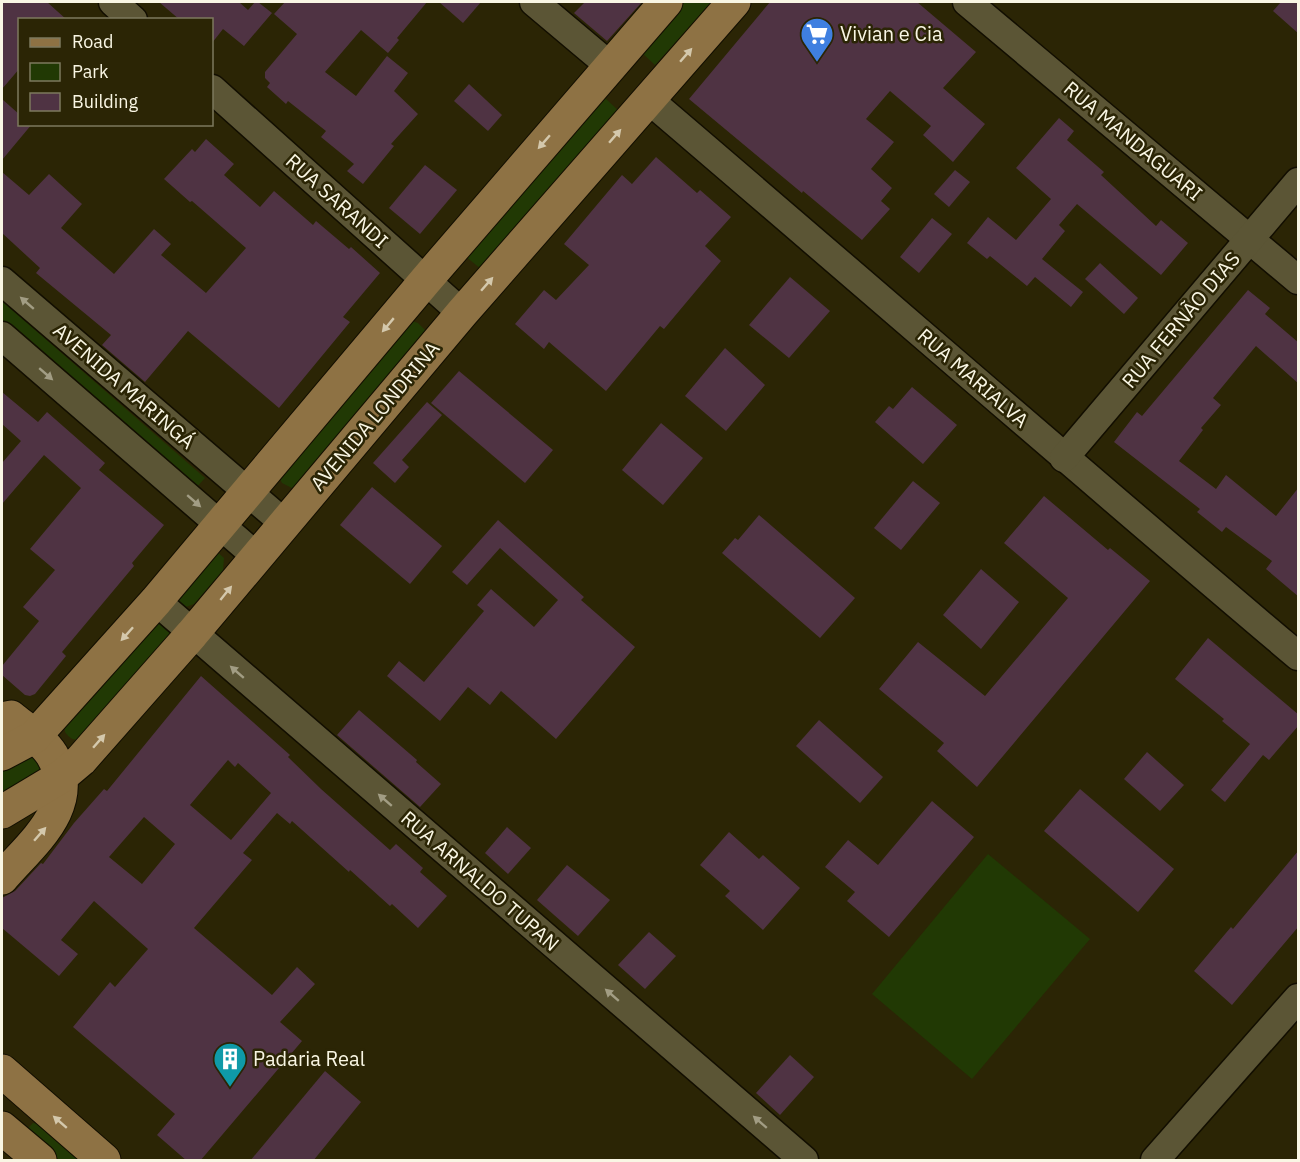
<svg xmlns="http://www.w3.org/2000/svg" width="1300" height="1162" viewBox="0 0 1300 1162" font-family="'IBM Plex Sans',sans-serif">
  <rect width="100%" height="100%" fill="#2b2505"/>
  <g fill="#213904">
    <polygon points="685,2 712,2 655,65 640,51"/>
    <polygon points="605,98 620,112 481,269 465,256"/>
    <polygon points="2,301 205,478 195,489 2,321"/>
    <polygon points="412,321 418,323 426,331 296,486 292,488 282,483 279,477"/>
    <polygon points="216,551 224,558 223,571 194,604 186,607 181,605 176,597"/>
    <path d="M 156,620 L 174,635 L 81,740 C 73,740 70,739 65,732 L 65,726 Z"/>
    <polygon points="32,754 45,767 2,795 2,769"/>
    <polygon points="988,854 1090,939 972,1079 872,994"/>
    <polygon points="33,1123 38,1124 79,1160 59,1160 28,1133 28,1128"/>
  </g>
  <g fill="#4f3343" fill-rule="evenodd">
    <polygon points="2,2 47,2 67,20 20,20 20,68 2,89"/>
    <polygon points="159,2 239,2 248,10 255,2 258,2 272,13 244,46 223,29 212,43 212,20 180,20"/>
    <polygon points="285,2 427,2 397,38 399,40 388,53 361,30 325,72 356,96 387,56 408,73 394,91 418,114 391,144 394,146 363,184 347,171 354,164 321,137 326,131 288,101 286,104 267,87 270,83 265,78 265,72 297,34 274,14"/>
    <polygon points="439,2 481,2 463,23"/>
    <polygon points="585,2 642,2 607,41 574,13"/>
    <polygon points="770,2 917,2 976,52 943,88 985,124 953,162 923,135 931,126 890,91 866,119 894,142 871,169 892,188 881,201 890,209 862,240 803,191 802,193 689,99"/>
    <polygon points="1281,2 1299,2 1299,34 1273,11"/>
    <polygon points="469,84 502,115 488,131 454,101"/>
    <polygon points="2,99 20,115 20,124 32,124 2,160"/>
    <polygon points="1059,118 1074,131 1067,140 1104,172 1101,175 1156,226 1161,220 1188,243 1161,275 1077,204 1059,225 1065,231 1042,259 1083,292 1071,307 1035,277 1027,286 990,256 987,259 967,243 988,217 1016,240 1051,199 1016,168"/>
    <polygon points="206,139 234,164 224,175 260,207 274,191 313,225 316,221 349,249 351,247 380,273 343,317 350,322 279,408 188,331 145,382 102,345 111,335 36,273 40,268 2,233 2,172 29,195 49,174 82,204 61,228 114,274 154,229 171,244 161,255 206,293 246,248 192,201 190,202 164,179 192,149 195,152"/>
    <polygon points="656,157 697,193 700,190 731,217 705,246 721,261 664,329 660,326 606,391 549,342 544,349 515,324 544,290 556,300 589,265 564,244 622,175 632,184"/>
    <polygon points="425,165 457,190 420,234 389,208"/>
    <polygon points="955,170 970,182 949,207 934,194"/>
    <polygon points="932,218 952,234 919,273 900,257"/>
    <polygon points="1100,263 1138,298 1124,314 1085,279"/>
    <polygon points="790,277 830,311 789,358 749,325"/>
    <polygon points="1248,290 1270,308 1265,314 1299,343 1299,384 1256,346 1213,398 1221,405 1201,428 1203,430 1179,461 1216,489 1226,475 1276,516 1299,487 1299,597 1266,569 1272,561 1226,527 1222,532 1197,512 1200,509 1114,442 1137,412 1142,416"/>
    <polygon points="725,348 765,385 726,431 685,396"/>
    <polygon points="459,371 553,450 525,483 431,403"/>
    <polygon points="912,387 957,425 923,464 875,422 889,406 893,409"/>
    <polygon points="2,392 38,422 47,412 105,463 99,470 164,525 132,563 134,566 62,652 66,656 35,694 30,696 25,695 2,675 2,666 39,621 23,607 55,570 30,549 81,488 44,455 2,504 2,463 21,441 2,424"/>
    <polygon points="427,402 442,415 402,460 409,467 395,483 373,463"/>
    <polygon points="661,423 703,458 663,505 622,470"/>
    <polygon points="913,481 940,503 901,550 874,528"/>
    <polygon points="372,487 442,546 410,584 340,525"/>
    <polygon points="1044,496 1108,550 1110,548 1150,581 977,787 937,751 944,743 879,689 918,642 985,696 1068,598 1004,543"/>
    <polygon points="759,515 855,598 820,638 722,553 735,538 738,540"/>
    <polygon points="498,520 584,597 581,600 635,647 556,739 501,691 490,705 468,687 440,721 387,676 399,661 424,682 484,611 477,605 491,589 534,627 558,600 500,548 467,585 452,572"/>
    <polygon points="981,569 1019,602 981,649 943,615"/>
    <polygon points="1208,638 1299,715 1299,725 1269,760 1263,755 1225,802 1211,790 1250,744 1222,721 1224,719 1175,679"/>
    <path d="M 201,676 L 290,755 L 288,757 L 321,789 L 390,850 L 396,844 L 423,868 L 420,872 L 447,896 L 418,928 L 392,904 L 390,906 L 350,870 L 349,872 L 292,821 L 290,824 L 277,813 L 243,853 L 252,860 L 194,928 L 272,995 L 297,967 L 315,984 L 280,1022 L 302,1041 L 200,1161 L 187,1161 L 157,1135 L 175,1114 L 73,1027 L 110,982 L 115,987 L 148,949 L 94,901 L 61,940 L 78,954 L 59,976 L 2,928 L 2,898 L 15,891 L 41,863 L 43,864 L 74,823 L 104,789 L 107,791 ZM 228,760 L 235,767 L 238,763 L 271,793 L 231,840 L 190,805 ZM 144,817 L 175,844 L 142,884 L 109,857 Z"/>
    <polygon points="359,710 417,760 416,762 441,784 420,807 337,735"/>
    <polygon points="819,720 883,777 860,803 796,746"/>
    <polygon points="1147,752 1184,785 1160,811 1124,779"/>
    <polygon points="1080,789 1174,869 1138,912 1044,831"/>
    <polygon points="932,801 974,837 889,937 847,901 855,892 825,867 848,840 878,865"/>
    <polygon points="507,827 531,848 508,874 485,853"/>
    <polygon points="729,832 759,859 763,855 800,888 763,930 725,896 730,891 700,865"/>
    <polygon points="1299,850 1299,926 1232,1005 1194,971 1231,927 1233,929"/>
    <polygon points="567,865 610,900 578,936 537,900"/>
    <polygon points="649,932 676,956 645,989 618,965"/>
    <polygon points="790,1055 814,1077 780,1115 756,1093"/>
    <polygon points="325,1071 361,1102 313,1161 250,1161"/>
  </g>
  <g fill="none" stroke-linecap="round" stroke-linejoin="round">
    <g stroke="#120e00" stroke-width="31">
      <g id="minor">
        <polyline points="113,2 133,20"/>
        <polyline points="534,2 610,66"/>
        <polyline points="967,2 1298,280"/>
        <polyline points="212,89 462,313"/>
        <path d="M 648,99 C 865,284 1080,472 1298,656"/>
        <polyline points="2,281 284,523"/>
        <polyline points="2,336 256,556"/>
        <polyline points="1064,458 1298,182"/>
        <polyline points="156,601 804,1160"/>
        <polyline points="1155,1160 1298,998"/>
      </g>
    </g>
    <g stroke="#120e00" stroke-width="35">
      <g id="major">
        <path d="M 2,719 L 11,717 C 24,728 43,740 52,755 C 82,805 32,843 2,878"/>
        <polyline points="2,754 34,737 156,601 426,280 666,2"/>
        <polyline points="2,812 62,776 81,760 192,634 462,313 734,2"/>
        <polyline points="2,1071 104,1160"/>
        <polyline points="2,1128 40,1160"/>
      </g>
    </g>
    <use href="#minor" stroke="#5b5535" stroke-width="28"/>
    <use href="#major" stroke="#8e7244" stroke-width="33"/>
  </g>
  <defs><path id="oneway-solid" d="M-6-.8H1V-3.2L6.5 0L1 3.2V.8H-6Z" transform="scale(1.5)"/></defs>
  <g fill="#d4c8ac">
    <use href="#oneway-solid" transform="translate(686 55) rotate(-49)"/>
    <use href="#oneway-solid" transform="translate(615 136) rotate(-49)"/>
    <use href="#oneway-solid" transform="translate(544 142) rotate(131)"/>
    <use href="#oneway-solid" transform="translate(487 284) rotate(-49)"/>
    <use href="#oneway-solid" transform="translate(388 325) rotate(130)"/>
    <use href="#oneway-solid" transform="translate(226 593) rotate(-51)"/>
    <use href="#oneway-solid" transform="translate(127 634) rotate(132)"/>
    <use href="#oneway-solid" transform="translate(99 741) rotate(-49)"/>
    <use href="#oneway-solid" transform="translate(40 834) rotate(-49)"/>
    <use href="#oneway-solid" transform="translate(60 1122) rotate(-139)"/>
  </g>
  <g fill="#a29d84">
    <use href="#oneway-solid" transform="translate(27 303) rotate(-139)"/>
    <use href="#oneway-solid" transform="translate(46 374) rotate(41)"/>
    <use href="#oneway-solid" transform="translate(194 501) rotate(41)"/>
    <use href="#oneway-solid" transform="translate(237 672) rotate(-139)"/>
    <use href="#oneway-solid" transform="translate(385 800) rotate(-139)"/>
    <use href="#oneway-solid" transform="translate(612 995) rotate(-139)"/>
    <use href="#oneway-solid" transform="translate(760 1122) rotate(-139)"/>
  </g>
  <defs>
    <g id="supermarket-pin" transform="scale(1.725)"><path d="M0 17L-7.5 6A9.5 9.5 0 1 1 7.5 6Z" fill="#3f7fe0" stroke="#2b2505"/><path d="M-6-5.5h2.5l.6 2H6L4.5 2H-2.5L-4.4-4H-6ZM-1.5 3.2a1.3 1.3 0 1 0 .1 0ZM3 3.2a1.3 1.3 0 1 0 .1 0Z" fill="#fff"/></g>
    <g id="building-pin" transform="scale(1.725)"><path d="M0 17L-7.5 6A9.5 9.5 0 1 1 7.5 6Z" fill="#0f9aa8" stroke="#2b2505"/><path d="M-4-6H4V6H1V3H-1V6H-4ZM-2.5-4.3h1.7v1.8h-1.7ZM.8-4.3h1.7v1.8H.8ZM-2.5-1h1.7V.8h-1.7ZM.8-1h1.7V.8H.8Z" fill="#fff"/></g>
  </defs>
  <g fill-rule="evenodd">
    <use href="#supermarket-pin" x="817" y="34"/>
    <use href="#building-pin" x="230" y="1059"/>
  </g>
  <g text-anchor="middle" stroke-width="5" stroke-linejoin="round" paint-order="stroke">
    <g font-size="20" fill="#f9f6e4" stroke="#2b2505" text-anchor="start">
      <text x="840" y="41">Vivian e Cia</text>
      <text x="253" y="1066">Padaria Real</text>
    </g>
    <g font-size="20" fill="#f9f6e4" stroke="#2b2505">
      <text transform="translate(1133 141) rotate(40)" y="7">RUA MANDAGUARI</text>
      <text transform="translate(337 201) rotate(42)" y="7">RUA SARANDI</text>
      <text transform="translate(1181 320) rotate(-50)" y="7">RUA FERNÃO DIAS</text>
      <text transform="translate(973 378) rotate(41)" y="7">RUA MARIALVA</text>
      <text transform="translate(124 386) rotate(41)" y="7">AVENIDA MARINGÁ</text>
      <text transform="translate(375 416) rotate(-50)" y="7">AVENIDA LONDRINA</text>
      <text transform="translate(480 881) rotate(41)" y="7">RUA ARNALDO TUPAN</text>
    </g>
  </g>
  <rect width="1300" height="1162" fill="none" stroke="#f9f6e4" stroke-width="6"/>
  <rect x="18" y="18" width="195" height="108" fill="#2b2505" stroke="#7d795e" stroke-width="1.5"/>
  <rect x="30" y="38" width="30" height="9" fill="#8e7244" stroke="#7d795e" stroke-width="1.5"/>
  <text x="72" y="48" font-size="18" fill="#f9f6e4">Road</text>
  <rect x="30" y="63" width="30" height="18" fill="#213904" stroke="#7d795e" stroke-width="1.5"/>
  <text x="72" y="78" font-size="18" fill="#f9f6e4">Park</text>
  <rect x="30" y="93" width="30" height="18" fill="#4f3343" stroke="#7d795e" stroke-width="1.5"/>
  <text x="72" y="108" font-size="18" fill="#f9f6e4">Building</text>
</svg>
